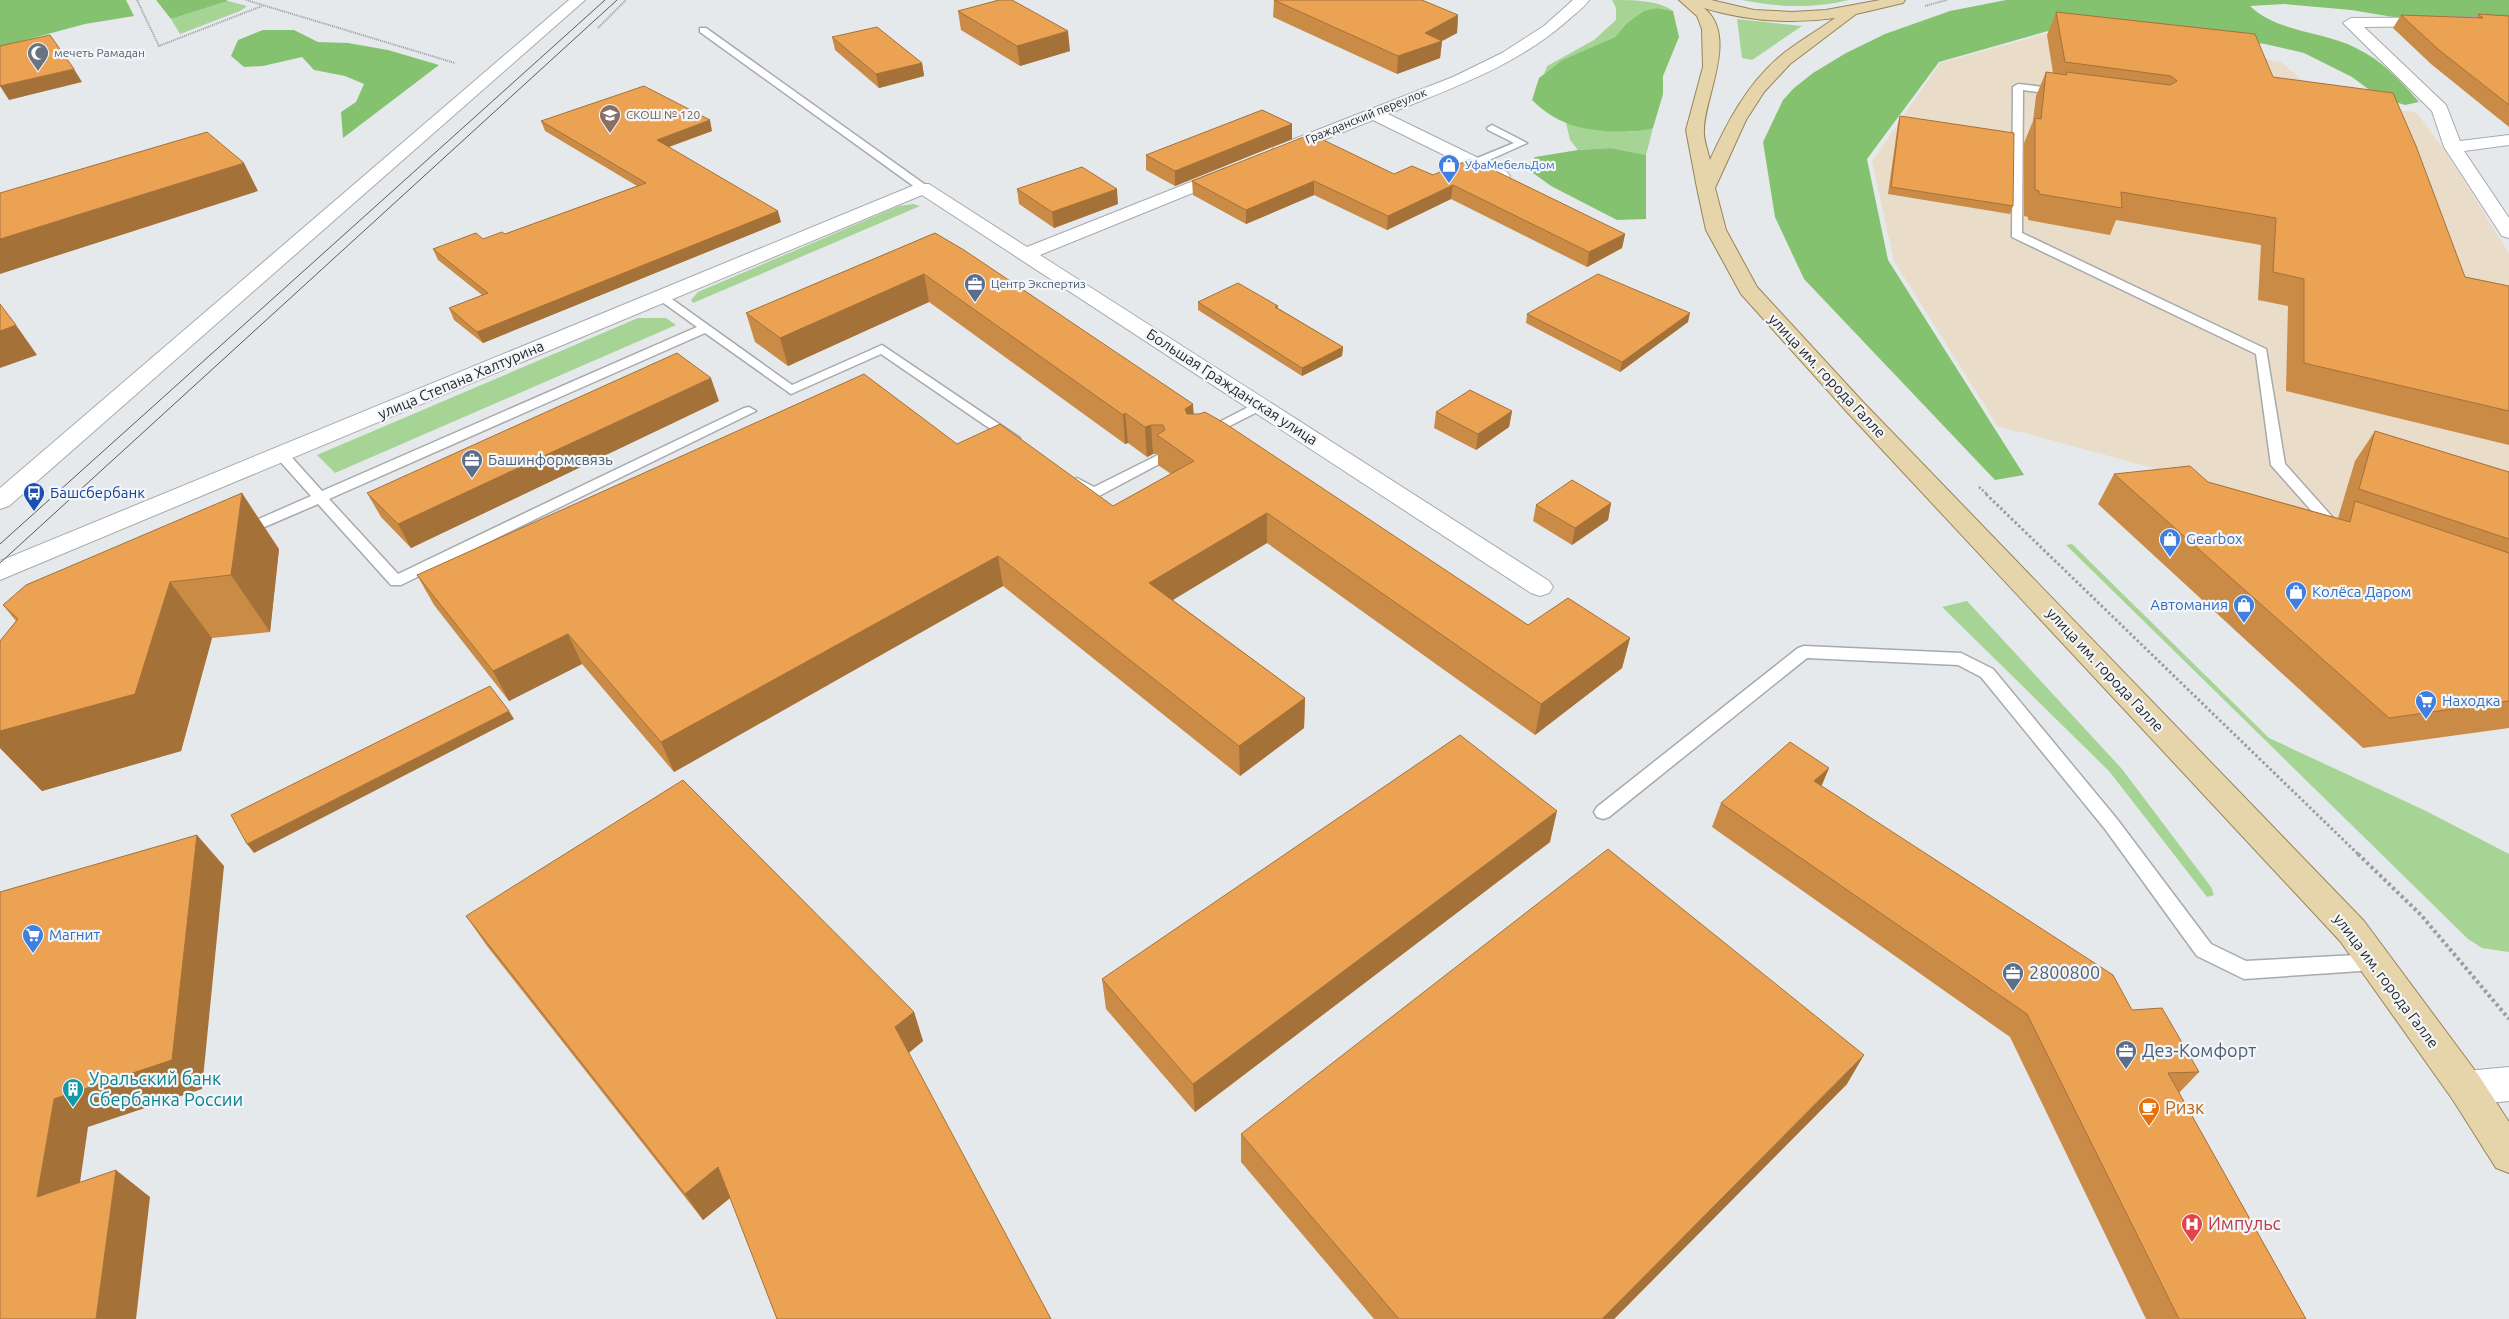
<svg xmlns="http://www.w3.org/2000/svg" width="2509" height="1319" viewBox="0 0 2509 1319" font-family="Ubuntu,sans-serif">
  <rect width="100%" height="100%" fill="#e6e9ec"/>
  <polygon fill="#e9ddc9" points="2048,33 2225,51 2281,62 2331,104 2416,112 2445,151 2509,253 2509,559 2489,560 2025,433 1998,427 1894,261 1872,161 1940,63"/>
  <g fill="#a5d495">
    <path d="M 1612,0 C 1632,0 1659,0 1673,11 L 1658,8 L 1626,24 L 1615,37 L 1562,60 L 1544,74 L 1547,66 L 1594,40 L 1616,20 L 1616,8 Z"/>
    <path d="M 1742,0 L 1849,0 C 1813,9 1778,7 1742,0 Z"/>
    <polygon points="228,1 247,6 240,11 180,34 171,19"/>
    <polygon points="1737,19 1802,26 1752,60 1742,58"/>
    <path d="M 1566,123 C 1593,129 1626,137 1653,128 L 1646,155 L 1611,148 L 1578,150 L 1570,140 Z"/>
    <polygon points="913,204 920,206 693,303 691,300 698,292 899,206"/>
    <polygon points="638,318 666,318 676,325 335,473 317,455"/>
    <polygon points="2072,544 2269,738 2426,811 2509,854 2509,952 2482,948 2468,939 2066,545"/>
    <polygon points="1967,601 2122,769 2211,887 2214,895 2207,897 2109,771 1942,607"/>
  </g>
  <g fill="#85c26f">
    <polygon points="0,0 126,0 134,16 85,24 0,47"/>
    <polygon points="156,0 226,0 228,1 171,19"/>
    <path d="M 2006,0 L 2509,0 L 2509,17 L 2393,17 L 2351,10 L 2284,4 L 2250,6 C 2278,33 2324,31 2356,48 C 2383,61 2400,80 2419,102 L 2405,105 L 2379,97 L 2352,77 L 2304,53 L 2265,44 L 2186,33 L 2048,31 L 1939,62 L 1867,159 L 1888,260 L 2024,475 L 1995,480 L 1804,279 L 1775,217 L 1763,142 L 1783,100 L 1794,88 L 1813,73 L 1846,53 L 1885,34 L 1950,11 Z"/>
    <path d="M 1658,8 L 1673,11 L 1679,37 L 1663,76 L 1663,94 L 1653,128 C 1633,135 1584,132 1564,122 C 1552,117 1541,109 1532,100 L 1539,78 L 1562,60 L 1615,37 L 1626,24 L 1644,11 Z"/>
    <polygon points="263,30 294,30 318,42 348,43 388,50 439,65 343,138 341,112 356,102 364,84 345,76 314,70 302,57 263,66 244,67 231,56 238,40"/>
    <polygon points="1611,148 1646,155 1646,219 1617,220 1551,186 1526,168 1535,157 1578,150"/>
  </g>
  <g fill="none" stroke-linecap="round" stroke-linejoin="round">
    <g stroke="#a7a9ac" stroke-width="3">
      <g id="lane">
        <polygon points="700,28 706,28 927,186 927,190 919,190 700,32"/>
        <polygon points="2018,84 2061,89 2066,92 2061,95 2023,90 2022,233 2266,349 2285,464 2335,520 2344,526 2342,529 2337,531 2325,526 2271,465 2256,354 2012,237 2013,87"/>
        <polygon points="1492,125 1527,143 1478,165 1470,165 1470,161 1514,143 1488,130 1487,128"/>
        <polygon points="662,292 792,385 882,345 1020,438 1018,441 1008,441 881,354 791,394 705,333 329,499 398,574 744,408 749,407 756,411 401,585 391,585 318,504 246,535 241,537 234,532 236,529 311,496 277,458 275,455 277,452 287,452 322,491 697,327 658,299 656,296"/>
        <polygon points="1260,401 1265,402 1267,405 1265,408 1210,436 1200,436 1198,433"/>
        <polygon points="1158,455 1163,456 1165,459 1163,462 1099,496 1089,496 1070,482 1077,478 1094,487"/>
        <polygon points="1804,646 1961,653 1993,669 2117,819 2211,944 2246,961 2375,954 2382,956 2385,962 2382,968 2375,970 2244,979 2197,956 2105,829 1981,677 1958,665 1807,658 1609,817 1603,819 1597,817 1594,812 1597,807 1798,648"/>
      </g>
    </g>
    <g stroke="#a7a9ac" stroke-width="2">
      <g id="street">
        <path d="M 1573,0 L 1589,0 C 1584,8 1574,14 1567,21 C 1516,66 1450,89 1388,114 L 1507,172 L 1510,176 L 1507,180 L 1495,180 L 1373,120 L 1286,155 L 1274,155 L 1271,151 L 1274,147 L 1453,77 L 1502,53 L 1544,26 Z"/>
        <polygon points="2509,17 2509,25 2364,27 2446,105 2460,141 2509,135 2509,145 2464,151 2509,218 2509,238 2502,236 2444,147 2432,111 2343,23 2351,18"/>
        <polygon points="1226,168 1232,169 1235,173 1232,177 1040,255 1549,581 1553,587 1549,593 1540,596 1531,593 922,195 0,580 0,561 917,184 929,184 1027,247"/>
        <polygon points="2509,1067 2509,1101 2466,1105 2453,1100 2448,1088 2453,1076 2466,1071"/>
      </g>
    </g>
    <g stroke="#a7a9ac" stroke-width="2">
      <polygon id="secondary" points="569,0 585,0 9,506 0,509 0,488"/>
    </g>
    <g stroke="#988558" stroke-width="2">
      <path id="primary" d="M 1679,0 L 1711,0 L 1754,10 L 1792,12 L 1826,10 L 1880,0 L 1905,0 L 1903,3 L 1856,14 L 1790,64 L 1764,92 L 1746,120 L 1715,188 L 1726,230 L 1757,287 L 1863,402 L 2364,921 L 2479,1076 L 2509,1122 L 2509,1173 L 2496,1168 L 2453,1100 L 2340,941 L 1847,412 L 1741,294 L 1706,230 L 1697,188 L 1686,130 L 1703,67 L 1702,29 L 1697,16 ZM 1704,8 C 1746,21 1791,24 1835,18 C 1816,32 1795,43 1778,58 C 1746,86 1727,123 1710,160 C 1708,151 1703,139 1704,130 C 1704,97 1739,36 1704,8 Z"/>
    </g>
    <g stroke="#9a9d9f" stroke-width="2" stroke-dasharray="1 1" stroke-linecap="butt">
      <polyline points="137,0 159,46 262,6"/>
      <polyline points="246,0 455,63"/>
      <polyline points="1925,6 1947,0"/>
      <polyline points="598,28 626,0"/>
    </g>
    <polyline stroke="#9a9d9f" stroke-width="2.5" stroke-dasharray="2 2" stroke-linecap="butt" points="1979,487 1988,495"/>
    <polyline stroke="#9a9d9f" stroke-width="3" stroke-dasharray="2.5 2.5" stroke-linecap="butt" points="1986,494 2359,855"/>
    <polyline stroke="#9a9d9f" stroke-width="4" stroke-dasharray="3 3" stroke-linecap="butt" points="2358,854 2421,915 2509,1019"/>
    <use href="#lane" fill="#fff" fill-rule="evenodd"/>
    <use href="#street" fill="#fff" fill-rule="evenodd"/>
    <use href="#secondary" fill="#fff" fill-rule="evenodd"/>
    <use href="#primary" fill="#e6d4aa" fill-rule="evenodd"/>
    <g stroke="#595a5c" stroke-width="1">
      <polyline points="0,544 605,0"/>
      <polyline points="0,563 617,0"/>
    </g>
  </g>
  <g fill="#ca8b47">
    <polygon points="1274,0 1458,15 1457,33 1442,41 1440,58 1397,74 1273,17"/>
    <polygon points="958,11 1070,51 1020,66 961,30"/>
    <polygon points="2056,12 2273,77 2465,277 2509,286 2509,445 2286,391 2288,306 2258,300 2261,245 2116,220 2110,235 2028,220 2028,217 2024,216 2024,143 2033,121 2036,96 2046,72 2053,73 2047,35"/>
    <polygon points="2478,14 2509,16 2509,127 2431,64 2393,28 2401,15 2476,18"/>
    <polygon points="832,37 922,63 924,76 879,88 835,50"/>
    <polygon points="1900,116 2013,206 2010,214 1888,194 1898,123"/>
    <polygon points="541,121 712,131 669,147 781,222 483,343 454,320 449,308 482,295 438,260 433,249 483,239 505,234 637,186 545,131"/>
    <polygon points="1292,124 1292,139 1175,186 1146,170 1146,155"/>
    <polygon points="1394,174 1433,175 1625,234 1622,248 1587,267 1451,199 1387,230 1314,195 1246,224 1193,195 1192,181"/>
    <polygon points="1017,189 1118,204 1054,228 1019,204"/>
    <polygon points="935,233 1194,414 1528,625 1630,638 1622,668 1535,735 1267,543 1173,600 1305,698 1304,728 1240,776 1003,586 674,772 582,664 509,701 434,605 417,575 957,444 1113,506 1171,474 1158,465 1158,454 1153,454 1147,457 1128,443 1125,444 929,302 788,366 755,342 746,313"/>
    <polygon points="1198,302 1278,306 1278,308 1343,347 1342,356 1302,376 1198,310"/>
    <polygon points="1527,314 1688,322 1620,372 1526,323"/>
    <polygon points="719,401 411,548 381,517 367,493"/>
    <polygon points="1512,411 1509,427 1476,450 1434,428 1436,412"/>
    <polygon points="2375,431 2509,472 2509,728 2363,748 2098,504 2114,474 2208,482 2338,518 2355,461"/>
    <polygon points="1611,503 1608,520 1572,545 1533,521 1536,505"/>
    <polygon points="279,549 270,632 212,638 181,751 42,791 0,748 0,641 16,621 3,605"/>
    <polygon points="1829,768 1821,786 2132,1010 2199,1072 2179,1093 2306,1319 2146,1319 2010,1037 1712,827 1721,803"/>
    <polygon points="1550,842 1195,1112 1106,1009 1102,979"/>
    <polygon points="466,916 914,1012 923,1041 703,1220 487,946"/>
    <polygon points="1847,1084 1614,1319 1374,1319 1241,1162 1241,1134"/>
  </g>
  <g fill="#a47139">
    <polygon points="1458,15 1457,33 1442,41 1440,58 1397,74 1398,56 1425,33"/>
    <polygon points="1068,31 1070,51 1020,66 1017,46"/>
    <polygon points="922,63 924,76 879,88 876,74"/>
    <polygon points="74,69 82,82 9,100 0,86"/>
    <polygon points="710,120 712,131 660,150 657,140"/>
    <polygon points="1292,124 1292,139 1175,186 1175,171"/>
    <polygon points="244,163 258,191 0,274 0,239"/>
    <polygon points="1314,181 1314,195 1246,224 1246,210"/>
    <polygon points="1453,185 1451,199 1387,230 1388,216"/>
    <polygon points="1117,189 1118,204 1054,228 1052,212"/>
    <polygon points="778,211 781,222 483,343 477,332"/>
    <polygon points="1625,234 1622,248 1587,267 1589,252"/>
    <polygon points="924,274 929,302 788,366 780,338"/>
    <polygon points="1690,313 1688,322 1620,372 1622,362"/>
    <polygon points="16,325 37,355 0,368 0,331"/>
    <polygon points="1343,347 1342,356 1302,376 1302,368"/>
    <polygon points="711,378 719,401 411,548 398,524"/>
    <polygon points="1193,404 1195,433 1185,409"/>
    <polygon points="1512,411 1509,427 1476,450 1478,434"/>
    <polygon points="1125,413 1128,443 1125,444 1123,415"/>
    <polygon points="1151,425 1153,454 1147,457 1145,427"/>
    <polygon points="242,493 279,549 270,632 231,575"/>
    <polygon points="1611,503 1608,520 1572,545 1575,528"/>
    <polygon points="1267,513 1267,543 1151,613 1149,583"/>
    <polygon points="998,556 1003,586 674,772 661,742"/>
    <polygon points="170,582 212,638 181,751 42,791 0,748 0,731"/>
    <polygon points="568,634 582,664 509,701 493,671"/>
    <polygon points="1630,638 1622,668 1535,735 1541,704"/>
    <polygon points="1305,698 1304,728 1240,776 1239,746"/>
    <polygon points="509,711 514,719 254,853 247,844"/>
    <polygon points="1829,768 1819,792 1814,781"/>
    <polygon points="1557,811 1550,842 1195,1112 1193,1084"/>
    <polygon points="197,835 224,866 202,1089 88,1127 74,1224 37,1197 54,1099"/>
    <polygon points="914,1012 923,1041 905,1056 895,1027"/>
    <polygon points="1864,1055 1847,1084 1614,1319 1602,1319"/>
    <polygon points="718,1167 735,1194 703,1220 685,1194"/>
    <polygon points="116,1170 150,1197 136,1319 96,1319"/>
  </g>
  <g fill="#eba252" stroke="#a47139">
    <polygon points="999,0 1012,0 1068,31 1017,46 958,11"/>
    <polygon points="1274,0 1422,0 1458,15 1425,33 1442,41 1398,56"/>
    <polygon points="2056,12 2255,34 2273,77 2393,93 2416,146 2465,277 2509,286 2509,411 2304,363 2304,279 2273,272 2276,218 2121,192 2122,208 2039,194 2039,191 2035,190 2035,118 2041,119 2046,72 2067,75 2066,72 2170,85 2177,81 2171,76 2065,62"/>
    <polygon points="2478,14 2509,16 2509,105 2439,50 2401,15 2483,18"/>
    <polygon points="877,27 922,63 876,74 832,37"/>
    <polygon points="50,35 74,69 0,86 0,46"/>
    <polygon points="644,86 710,120 657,140 778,211 477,332 449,308 488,293 433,249 476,233 483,239 502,232 505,234 646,183 541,121"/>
    <polygon points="1262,110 1292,124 1175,171 1146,155"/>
    <polygon points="1900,116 2014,133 2013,206 1891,187"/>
    <polygon points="207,132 244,163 0,239 0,193"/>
    <polygon points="1311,134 1394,174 1412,166 1433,175 1471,159 1625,234 1589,252 1453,185 1388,216 1314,181 1246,210 1192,181"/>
    <polygon points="1082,167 1117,189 1052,212 1017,189"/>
    <polygon points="935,233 964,250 1193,404 1185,409 1187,414 1199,414 1205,412 1226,424 1528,625 1568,598 1630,638 1541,704 1267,513 1149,583 1305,698 1239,746 998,556 661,742 568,634 493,671 417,575 864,374 957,444 1000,424 1113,506 1194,461 1157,435 1165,430 1163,425 1151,425 1145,427 1125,413 1123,415 924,274 780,338 746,313"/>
    <polygon points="1598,274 1690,313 1622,362 1527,314"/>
    <polygon points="1238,283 1278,306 1275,307 1343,347 1302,368 1198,302"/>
    <polygon points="0,304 16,325 0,331"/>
    <polygon points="677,353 711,378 398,524 367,493"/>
    <polygon points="1470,390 1512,411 1478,434 1436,412"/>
    <polygon points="2375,431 2509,472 2509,539 2359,489"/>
    <polygon points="2190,466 2208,482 2350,522 2355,501 2509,553 2509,701 2389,718 2114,474"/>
    <polygon points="1572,480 1611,503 1575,528 1536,505"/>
    <polygon points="242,493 231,575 170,582 135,694 0,731 0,641 18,619 3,605 26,585"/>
    <polygon points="490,686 509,711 247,844 231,815"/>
    <polygon points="1460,735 1557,811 1193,1084 1102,979"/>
    <polygon points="1790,742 1829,768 1814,781 2113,975 2132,1010 2162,1008 2199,1072 2168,1073 2306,1319 2179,1319 2027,1014 1721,803"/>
    <polygon points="683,780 914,1012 895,1027 1051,1319 777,1319 718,1167 685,1194 466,916"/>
    <polygon points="197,835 172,1060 54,1099 37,1197 116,1170 96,1319 0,1319 0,892"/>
    <polygon points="1608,849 1864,1055 1602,1319 1399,1319 1241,1134"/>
  </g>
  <defs>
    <g id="mosque-pin" transform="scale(1.125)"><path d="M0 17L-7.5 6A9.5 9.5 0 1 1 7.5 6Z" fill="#6b7280" stroke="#f3f6f9"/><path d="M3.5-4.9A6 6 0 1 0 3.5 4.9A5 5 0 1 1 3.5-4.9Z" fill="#fff"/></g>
    <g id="school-pin" transform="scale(1.125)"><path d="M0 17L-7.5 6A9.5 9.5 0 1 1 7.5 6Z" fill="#8d6e63" stroke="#f3f6f9"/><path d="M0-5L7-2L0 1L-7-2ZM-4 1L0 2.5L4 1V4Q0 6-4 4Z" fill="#fff"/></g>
    <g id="shop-pin" transform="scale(1.125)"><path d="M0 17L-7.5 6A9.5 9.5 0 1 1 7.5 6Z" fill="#3f7fe0" stroke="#f3f6f9"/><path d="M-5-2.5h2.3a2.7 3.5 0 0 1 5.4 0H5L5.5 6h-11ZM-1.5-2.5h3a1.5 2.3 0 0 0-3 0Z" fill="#fff"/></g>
    <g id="office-pin" transform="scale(1.125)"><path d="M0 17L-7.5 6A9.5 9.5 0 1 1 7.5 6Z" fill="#5c6f8a" stroke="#f3f6f9"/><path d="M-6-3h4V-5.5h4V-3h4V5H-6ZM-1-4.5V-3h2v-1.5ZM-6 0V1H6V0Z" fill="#fff"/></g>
    <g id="bus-pin" transform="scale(1.125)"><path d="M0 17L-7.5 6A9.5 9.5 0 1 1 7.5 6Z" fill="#1a4fb4" stroke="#f3f6f9"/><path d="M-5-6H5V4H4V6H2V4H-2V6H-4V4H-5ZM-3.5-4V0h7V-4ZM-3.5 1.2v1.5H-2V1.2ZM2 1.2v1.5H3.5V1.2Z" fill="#fff"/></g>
    <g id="supermarket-pin" transform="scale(1.125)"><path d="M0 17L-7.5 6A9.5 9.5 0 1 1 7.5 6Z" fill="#3f7fe0" stroke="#f3f6f9"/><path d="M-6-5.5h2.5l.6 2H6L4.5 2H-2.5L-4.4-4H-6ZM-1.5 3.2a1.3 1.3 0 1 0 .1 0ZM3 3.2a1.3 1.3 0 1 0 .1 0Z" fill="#fff"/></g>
    <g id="building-pin" transform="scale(1.125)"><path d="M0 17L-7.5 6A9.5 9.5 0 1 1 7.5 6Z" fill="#0f9aa8" stroke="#f3f6f9"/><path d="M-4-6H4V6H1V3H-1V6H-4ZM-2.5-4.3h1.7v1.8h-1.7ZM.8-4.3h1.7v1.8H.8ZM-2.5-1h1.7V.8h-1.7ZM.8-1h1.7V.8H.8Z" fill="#fff"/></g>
    <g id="cafe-pin" transform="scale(1.125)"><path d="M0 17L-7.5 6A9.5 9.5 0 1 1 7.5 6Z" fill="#e8710a" stroke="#f3f6f9"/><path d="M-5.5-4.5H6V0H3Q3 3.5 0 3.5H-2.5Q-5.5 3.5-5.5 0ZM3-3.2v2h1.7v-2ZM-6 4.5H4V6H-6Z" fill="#fff"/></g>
    <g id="hospital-pin" transform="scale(1.125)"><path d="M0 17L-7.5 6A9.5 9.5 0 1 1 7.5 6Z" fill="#e0444e" stroke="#f3f6f9"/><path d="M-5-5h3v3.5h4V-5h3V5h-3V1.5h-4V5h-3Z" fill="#fff"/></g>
  </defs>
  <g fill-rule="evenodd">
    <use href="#mosque-pin" x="38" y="53"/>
    <use href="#school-pin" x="610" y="115"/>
    <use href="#shop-pin" x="1449" y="165"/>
    <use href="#office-pin" x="975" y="284"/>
    <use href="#office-pin" x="472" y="460"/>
    <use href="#bus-pin" x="34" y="493"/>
    <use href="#shop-pin" x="2170" y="539"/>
    <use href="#shop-pin" x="2296" y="592"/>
    <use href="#shop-pin" x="2244" y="605"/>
    <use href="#supermarket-pin" x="2426" y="701"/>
    <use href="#supermarket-pin" x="33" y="935"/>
    <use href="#office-pin" x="2013" y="973"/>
    <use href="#office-pin" x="2126" y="1051"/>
    <use href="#building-pin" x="73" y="1089"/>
    <use href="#cafe-pin" x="2149" y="1108"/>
    <use href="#hospital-pin" x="2192" y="1224"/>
  </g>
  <g text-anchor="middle" stroke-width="4.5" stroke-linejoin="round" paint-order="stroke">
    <g font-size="12" fill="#5b616d" stroke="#f3f6f9" text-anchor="start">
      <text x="54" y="57">мечеть Рамадан</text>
    </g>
    <g font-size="12" fill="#785e54" stroke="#f3f6f9" text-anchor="start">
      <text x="626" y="119">СКОШ № 120</text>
    </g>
    <g font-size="12" fill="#262728" stroke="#f3f6f9">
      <text transform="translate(1366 116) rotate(-22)" y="4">Гражданский переулок</text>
    </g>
    <g font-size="12" fill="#366cbe" stroke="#f3f6f9" text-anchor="start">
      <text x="1465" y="169">УфаМебельДом</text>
    </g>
    <g font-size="12" fill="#4e5e75" stroke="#f3f6f9" text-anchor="start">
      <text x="991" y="288">Центр Экспертиз</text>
    </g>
    <g font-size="15" fill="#262728" stroke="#f3f6f9">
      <text transform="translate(1827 376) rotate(47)" y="5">улица им. города Галле</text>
      <text transform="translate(461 380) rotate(-23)" y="5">улица Степана Халтурина</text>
      <text transform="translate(1232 387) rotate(33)" y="5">Большая Гражданская улица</text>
      <text transform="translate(2105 670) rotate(47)" y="5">улица им. города Галле</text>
      <text transform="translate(2386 981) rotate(53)" y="5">улица им. города Галле</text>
    </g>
    <g font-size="15" fill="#4e5e75" stroke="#f3f6f9" text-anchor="start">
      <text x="488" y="465">Башинформсвязь</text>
    </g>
    <g font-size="15" fill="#164399" stroke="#f3f6f9" text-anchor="start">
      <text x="50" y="498">Башсбербанк</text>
    </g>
    <g font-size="15" fill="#366cbe" stroke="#f3f6f9" text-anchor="start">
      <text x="2186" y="544">Gearbox</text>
      <text x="2312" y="597">Колёса Даром</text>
      <text x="2228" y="610" text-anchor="end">Автомания</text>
      <text x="2442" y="706">Находка</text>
      <text x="49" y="940">Магнит</text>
    </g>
    <g font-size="18" fill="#4e5e75" stroke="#f3f6f9" text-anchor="start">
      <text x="2029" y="979">2800800</text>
      <text x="2142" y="1057">Дез‑Комфорт</text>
    </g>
    <g font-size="18" fill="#0d838f" stroke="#f3f6f9" text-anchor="start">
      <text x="89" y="1085">Уральский банк<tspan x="89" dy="21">Сбербанка России</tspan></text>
    </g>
    <g font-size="18" fill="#c56008" stroke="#f3f6f9" text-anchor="start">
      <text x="2165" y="1114">Ризк</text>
    </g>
    <g font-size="18" fill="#be3a42" stroke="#f3f6f9" text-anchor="start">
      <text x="2208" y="1230">Импульс</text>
    </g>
  </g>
</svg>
